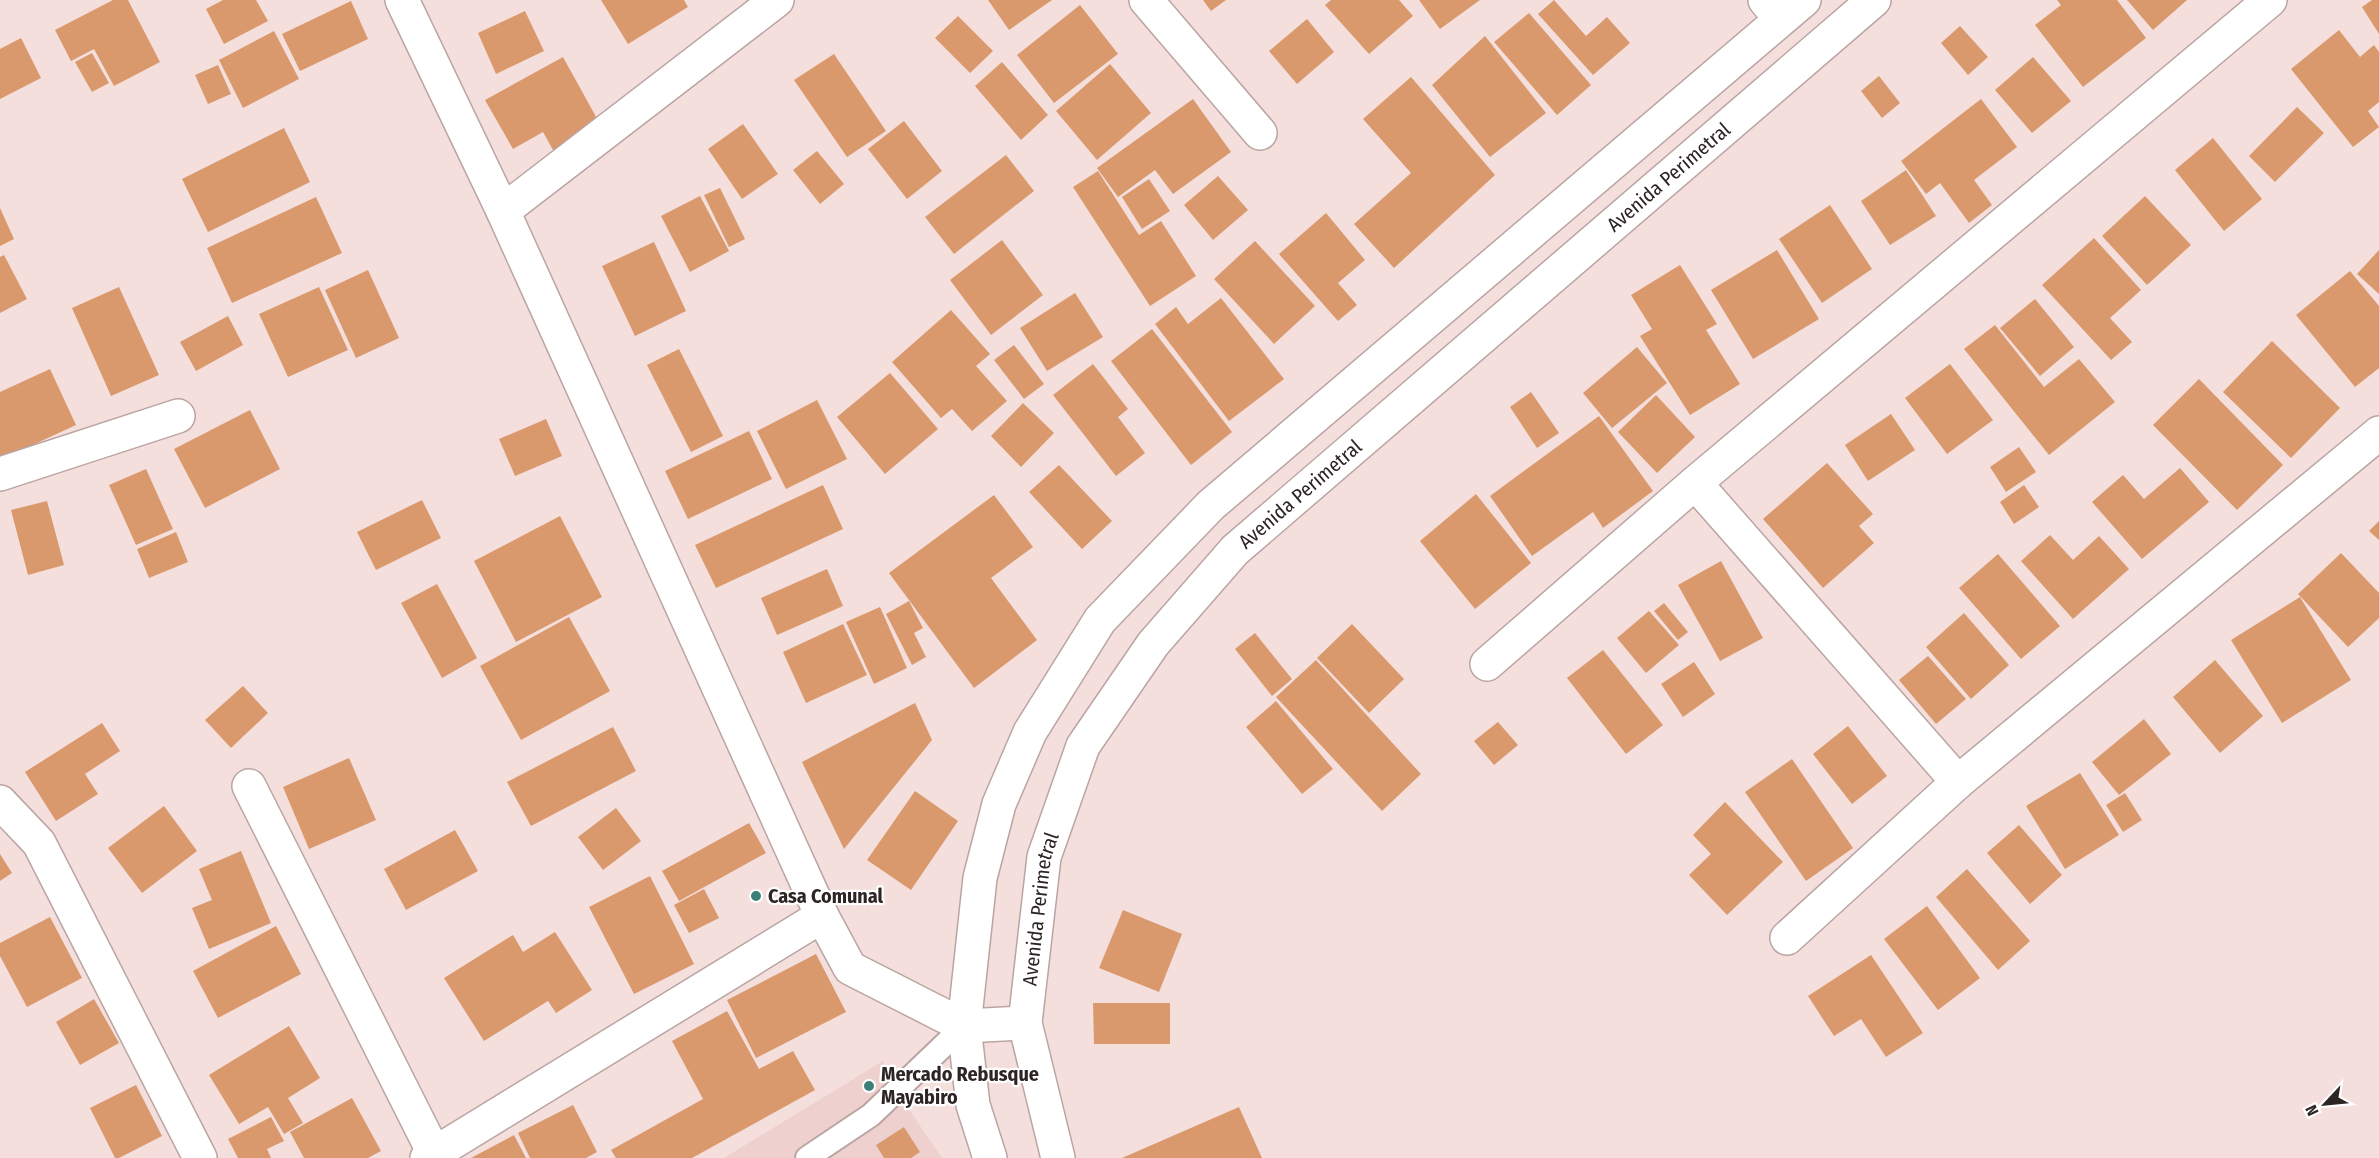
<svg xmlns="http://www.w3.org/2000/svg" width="2379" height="1158" viewBox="0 0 2379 1158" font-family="'Fira Sans Condensed',sans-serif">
  <rect width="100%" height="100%" fill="#f5dfdd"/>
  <polygon fill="#eed0ce" points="883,1061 910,1111 942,1158 724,1158"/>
  <g fill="#d9996d">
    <polygon points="113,0 128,0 160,62 114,86 94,49 71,61 55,30"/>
    <polygon points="223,0 256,0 268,21 224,44 206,9"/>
    <polygon points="601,0 684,0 688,7 628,44"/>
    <polygon points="988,0 1052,0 1009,30"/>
    <polygon points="1203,0 1226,0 1211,11"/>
    <polygon points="1331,0 1399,0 1413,16 1369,54 1325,5"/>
    <polygon points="1419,0 1480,0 1440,29"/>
    <polygon points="1554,0 1586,36 1607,17 1630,43 1593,75 1538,14"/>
    <polygon points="2057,0 2117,0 2146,38 2083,87 2035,25 2061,5"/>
    <polygon points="2127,0 2187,0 2153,30"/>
    <polygon points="2372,0 2379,0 2379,34 2362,7"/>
    <polygon points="351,1 368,39 300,71 282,34"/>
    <polygon points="1080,5 1118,54 1054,103 1017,55"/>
    <polygon points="525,11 544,51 496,74 478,33"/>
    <polygon points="1529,13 1591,85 1557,115 1494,42"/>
    <polygon points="958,16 993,51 970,73 935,38"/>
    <polygon points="1307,19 1334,52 1297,84 1269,51"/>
    <polygon points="1960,26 1988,57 1968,75 1941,43"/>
    <polygon points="2339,30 2360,57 2374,45 2379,52 2379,102 2368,111 2379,127 2353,147 2291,69"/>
    <polygon points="274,31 299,79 243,108 219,60"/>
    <polygon points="1485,36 1546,113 1490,157 1432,85"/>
    <polygon points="21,38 41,78 0,99 0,49"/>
    <polygon points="92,53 109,83 92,92 75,62"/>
    <polygon points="834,54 886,131 847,157 794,80"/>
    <polygon points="563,57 600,124 553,150 543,132 513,149 485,100"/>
    <polygon points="2033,57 2071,101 2032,133 1995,90"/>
    <polygon points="1002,62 1048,115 1021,140 975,86"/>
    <polygon points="1110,64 1151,113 1097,160 1056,111"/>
    <polygon points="218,65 231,94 208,104 195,75"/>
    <polygon points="1879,76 1900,103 1882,118 1861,91"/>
    <polygon points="1411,77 1495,175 1394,268 1354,224 1411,173 1363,119"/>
    <polygon points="1193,99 1231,152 1173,194 1155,170 1118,197 1097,168"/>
    <polygon points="1981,99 2017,147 1974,180 1992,205 1969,223 1940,183 1926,194 1901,161"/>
    <polygon points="2297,107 2324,133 2275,182 2249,156"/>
    <polygon points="904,121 942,171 907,199 868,149"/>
    <polygon points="743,124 778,174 742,199 708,149"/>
    <polygon points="284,128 310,182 208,232 182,179"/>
    <polygon points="2213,138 2262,199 2224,231 2175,170"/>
    <polygon points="817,151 844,184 820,204 793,170"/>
    <polygon points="1006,155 1034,191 954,254 925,217"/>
    <polygon points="1906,170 1936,216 1890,245 1861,201"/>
    <polygon points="1098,171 1139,235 1161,221 1196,276 1150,306 1073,187"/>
    <polygon points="1218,176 1248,210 1213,240 1184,205"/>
    <polygon points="1149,179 1170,211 1142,229 1122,197"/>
    <polygon points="720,188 745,239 729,247 704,195"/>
    <polygon points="700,196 729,251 690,272 661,216"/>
    <polygon points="2145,196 2191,245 2147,285 2102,236"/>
    <polygon points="316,197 342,253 232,303 207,248"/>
    <polygon points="1830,205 1872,269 1822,303 1779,239"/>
    <polygon points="0,208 14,239 0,246"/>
    <polygon points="1326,213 1365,260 1338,283 1357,305 1338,321 1279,254"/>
    <polygon points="2094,238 2141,290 2110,318 2132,342 2111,360 2042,285"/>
    <polygon points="1002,240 1043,295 991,335 950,280"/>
    <polygon points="1255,241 1315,306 1274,344 1214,279"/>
    <polygon points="654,242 686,311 635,336 602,266"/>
    <polygon points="1777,250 1819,319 1753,359 1711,290"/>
    <polygon points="2379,250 2379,294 2357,274"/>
    <polygon points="4,255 27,299 0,313 0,257"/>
    <polygon points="1680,265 1717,324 1706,330 1740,384 1690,415 1640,336 1652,329 1631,295"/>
    <polygon points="368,270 399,338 356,358 325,290"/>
    <polygon points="2350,271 2379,306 2379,368 2355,387 2296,315"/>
    <polygon points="119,287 159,375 111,396 72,308"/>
    <polygon points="319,287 348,350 288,377 259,314"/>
    <polygon points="1075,293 1103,337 1047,371 1020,328"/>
    <polygon points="1221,298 1284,379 1229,421 1155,324 1176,307 1188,324"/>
    <polygon points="2035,299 2074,347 2040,376 2000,328"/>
    <polygon points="951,310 990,354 976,366 1007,401 972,431 952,409 941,418 892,362"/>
    <polygon points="228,316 243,345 196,371 180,342"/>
    <polygon points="1995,325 2044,387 2079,359 2115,402 2049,455 1964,349"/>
    <polygon points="1152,329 1232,432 1191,465 1111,361"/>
    <polygon points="2272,341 2340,408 2291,458 2223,392"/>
    <polygon points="1014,345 1044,384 1024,399 994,360"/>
    <polygon points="1637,347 1667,383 1612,428 1583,393"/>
    <polygon points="679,349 723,436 691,452 647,365"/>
    <polygon points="1093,364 1128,409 1118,417 1145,453 1116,476 1053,395"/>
    <polygon points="1950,364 1993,420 1947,454 1905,398"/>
    <polygon points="50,369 76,425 0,460 0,392"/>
    <polygon points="890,373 938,429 885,474 837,417"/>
    <polygon points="2199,379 2283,465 2237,510 2153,425"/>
    <polygon points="1531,392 1559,433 1537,448 1510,407"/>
    <polygon points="1656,395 1695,437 1657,473 1618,432"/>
    <polygon points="817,400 847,459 786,489 757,431"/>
    <polygon points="1023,403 1054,433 1021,467 991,436"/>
    <polygon points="250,410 280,469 205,508 174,449"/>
    <polygon points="1891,414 1915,450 1868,481 1845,445"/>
    <polygon points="1599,416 1653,491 1603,528 1593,512 1532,556 1490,496"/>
    <polygon points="546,419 562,456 515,476 499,439"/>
    <polygon points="749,431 772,479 688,519 665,471"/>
    <polygon points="2019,447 2036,472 2006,492 1990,467"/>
    <polygon points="1827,463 1873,514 1859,526 1874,543 1823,588 1763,519"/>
    <polygon points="1059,465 1112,521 1082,549 1029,492"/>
    <polygon points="2180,468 2209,502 2142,559 2092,502 2123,475 2144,499"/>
    <polygon points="146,469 173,529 136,545 109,485"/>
    <polygon points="823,485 843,529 716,588 695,545"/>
    <polygon points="2024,485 2039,507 2014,524 2000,502"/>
    <polygon points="1476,494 1531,563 1475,609 1420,541"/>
    <polygon points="994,495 1033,547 991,578 1037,640 974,688 889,573"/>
    <polygon points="422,500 441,538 376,570 357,532"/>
    <polygon points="47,501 64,565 28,575 11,510"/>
    <polygon points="560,516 602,597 516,642 474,561"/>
    <polygon points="2379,521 2379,540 2369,531"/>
    <polygon points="176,532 188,562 149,578 137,549"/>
    <polygon points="2050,535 2073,560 2099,536 2129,569 2073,619 2021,561"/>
    <polygon points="2341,553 2379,593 2379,618 2348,647 2298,594"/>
    <polygon points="1998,554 2060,626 2021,659 1959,588"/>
    <polygon points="1721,561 1763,638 1720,661 1678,585"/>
    <polygon points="827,569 843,606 777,635 761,598"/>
    <polygon points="437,584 477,658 442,678 401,603"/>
    <polygon points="2300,597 2351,680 2282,723 2231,640"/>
    <polygon points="909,601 923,628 914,633 926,657 912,665 886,614"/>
    <polygon points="1664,603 1688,632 1678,640 1654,611"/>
    <polygon points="880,607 907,668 874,684 846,622"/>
    <polygon points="1649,611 1679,645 1646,673 1617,638"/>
    <polygon points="1964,613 2009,665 1971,699 1926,647"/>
    <polygon points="569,617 610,691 521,740 480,666"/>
    <polygon points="843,624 867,675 806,703 783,652"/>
    <polygon points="1352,624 1404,679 1369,713 1317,658"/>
    <polygon points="1255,633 1292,679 1272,696 1235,649"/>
    <polygon points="1603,650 1663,725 1626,754 1567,678"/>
    <polygon points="1928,656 1966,699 1936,724 1899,680"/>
    <polygon points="1316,660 1421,774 1382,811 1276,697"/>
    <polygon points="2215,660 2263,716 2220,753 2173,697"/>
    <polygon points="1694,662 1715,694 1683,717 1661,684"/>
    <polygon points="243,686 268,713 231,748 205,720"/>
    <polygon points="1276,701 1333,769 1302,794 1246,727"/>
    <polygon points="915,703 932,740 844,849 802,762"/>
    <polygon points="2144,719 2171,754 2119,795 2092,762"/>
    <polygon points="1498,722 1518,745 1494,765 1474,741"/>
    <polygon points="102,723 120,751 85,774 98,794 56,821 25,772"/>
    <polygon points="1848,726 1887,776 1852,804 1813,754"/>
    <polygon points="613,727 636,771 531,826 507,782"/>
    <polygon points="349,758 376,820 309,849 283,787"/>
    <polygon points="1792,759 1853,848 1806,881 1745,792"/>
    <polygon points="2080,773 2119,835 2065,869 2026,806"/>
    <polygon points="915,791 958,821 911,890 867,860"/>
    <polygon points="2125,793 2142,820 2123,832 2106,805"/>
    <polygon points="1725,802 1783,862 1727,915 1689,875 1711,854 1693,835"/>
    <polygon points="164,806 197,851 142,893 108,848"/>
    <polygon points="616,808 641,841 603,870 578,837"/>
    <polygon points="749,823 766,853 679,901 662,871"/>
    <polygon points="2019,825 2062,875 2030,904 1987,853"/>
    <polygon points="455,830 478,871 406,910 384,869"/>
    <polygon points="241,851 271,923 209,949 192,908 212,900 199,869"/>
    <polygon points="0,854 12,873 0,881"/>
    <polygon points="1967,869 2030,941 1998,970 1936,897"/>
    <polygon points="650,876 694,964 634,994 589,907"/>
    <polygon points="704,889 719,918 689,933 674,905"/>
    <polygon points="1927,906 1980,978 1938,1010 1884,939"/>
    <polygon points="1123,910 1182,934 1159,992 1099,968"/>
    <polygon points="50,917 82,978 27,1007 0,956 0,943"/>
    <polygon points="276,926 301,974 218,1018 193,971"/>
    <polygon points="555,932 592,990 556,1013 548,1001 484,1041 444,978 513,935 523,952"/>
    <polygon points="816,954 846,1012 756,1058 727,1000"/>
    <polygon points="1871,955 1923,1033 1886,1057 1861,1019 1834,1036 1808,996"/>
    <polygon points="94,999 119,1043 80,1065 56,1022"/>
    <polygon points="1093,1003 1170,1003 1170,1044 1094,1044"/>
    <polygon points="727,1011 759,1069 793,1051 815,1090 692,1158 616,1158 611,1150 703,1099 672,1041"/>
    <polygon points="289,1026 320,1078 288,1098 303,1123 284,1134 268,1107 239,1124 209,1075"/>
    <polygon points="136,1085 162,1136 119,1158 115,1158 90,1108"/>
    <polygon points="352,1098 381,1151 368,1158 304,1158 290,1132"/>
    <polygon points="573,1105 597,1152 586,1158 530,1158 518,1133"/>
    <polygon points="1239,1107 1262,1158 1122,1158"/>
    <polygon points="271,1117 284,1141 267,1149 271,1158 238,1158 228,1139"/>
    <polygon points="904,1127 920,1152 911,1158 884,1158 876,1145"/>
    <polygon points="514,1135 526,1158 471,1158"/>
  </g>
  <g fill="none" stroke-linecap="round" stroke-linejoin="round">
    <g stroke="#baa5a3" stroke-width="26">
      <polyline id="lane" points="807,1158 871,1115 964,1026"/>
    </g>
    <g stroke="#baa5a3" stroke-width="36">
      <g id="street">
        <polyline points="402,0 503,211 822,916 850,968 964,1026 1025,1023"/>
        <polyline points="1146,0 1260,133"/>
        <polyline points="1765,0 1781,19"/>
        <polyline points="503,211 777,0"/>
        <polyline points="0,474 178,416"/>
        <polyline points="1695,483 1958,782"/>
        <polyline points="1487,664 1695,483 2270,0"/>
        <polyline points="249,786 434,1153"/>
        <polyline points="0,802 39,843 200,1158"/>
        <polyline points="1787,938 1958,782 2379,433"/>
        <polyline points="427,1158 822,916"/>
      </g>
    </g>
    <g stroke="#baa5a3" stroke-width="36">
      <g id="secondary">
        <polyline points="990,1158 973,1105 964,1026 980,878 999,804 1030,732 1100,620 1211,505 1804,0"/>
        <path id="s1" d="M 1058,1158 L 1025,1023 L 1044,857 L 1083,746 L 1153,644 L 1235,550 L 1874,0"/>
      </g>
    </g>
    <use href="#lane" stroke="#fff" stroke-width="22"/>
    <use href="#street" stroke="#fff" stroke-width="33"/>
    <use href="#secondary" stroke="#fff" stroke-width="33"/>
  </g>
  <g fill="#3a8078" stroke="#fff" stroke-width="2">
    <circle cx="756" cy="896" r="6"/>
    <circle cx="869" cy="1086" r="6"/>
  </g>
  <g text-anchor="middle" stroke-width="4.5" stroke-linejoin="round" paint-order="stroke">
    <g font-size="20" fill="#2d2424" stroke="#fff">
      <text dy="7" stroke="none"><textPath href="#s1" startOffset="1244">Avenida Perimetral</textPath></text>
      <text dy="7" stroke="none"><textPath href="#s1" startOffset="758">Avenida Perimetral</textPath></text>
      <text dy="7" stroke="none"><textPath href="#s1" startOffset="254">Avenida Perimetral</textPath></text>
    </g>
    <g font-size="20" font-weight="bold" fill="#2d2424" stroke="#fff" text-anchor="start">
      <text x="768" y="903">Casa Comunal</text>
      <text x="881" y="1081">Mercado Rebusque<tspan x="881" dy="23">Mayabiro</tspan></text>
    </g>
  </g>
  <g transform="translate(2325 1104) rotate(244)" stroke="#ffffff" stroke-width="4.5" paint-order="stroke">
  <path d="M0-4.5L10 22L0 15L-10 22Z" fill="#2d2424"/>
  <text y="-9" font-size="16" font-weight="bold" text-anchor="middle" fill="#2d2424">N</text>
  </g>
</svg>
